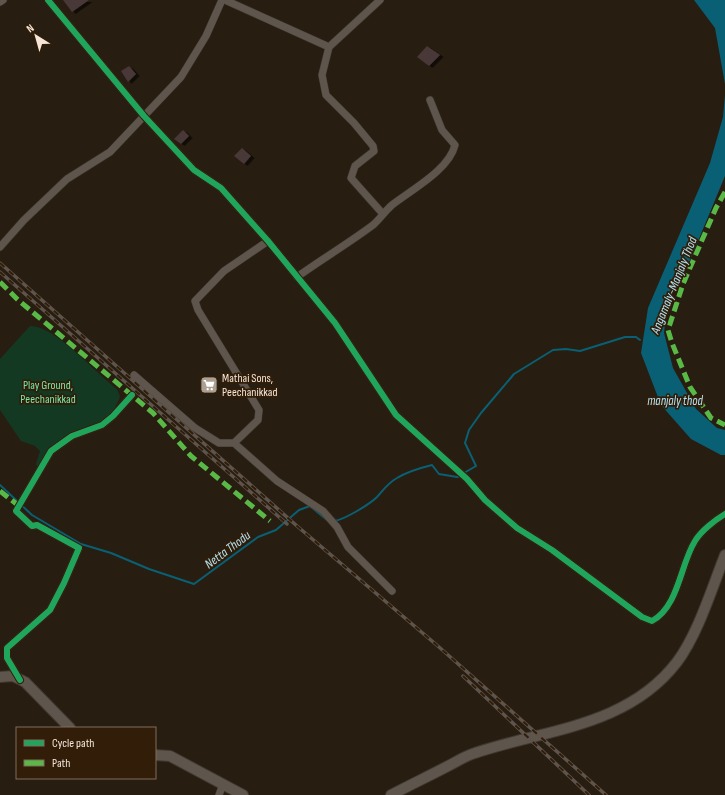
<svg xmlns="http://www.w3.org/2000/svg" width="725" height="795" viewBox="0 0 725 795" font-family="'Sofia Sans Condensed',sans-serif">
  <defs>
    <filter id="shadow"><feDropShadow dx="3.5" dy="2" stdDeviation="0" flood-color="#0009"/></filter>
  </defs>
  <rect width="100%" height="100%" fill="#281d11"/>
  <path fill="#143923" d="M 30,326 C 56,326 95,373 117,389 L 120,397 L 111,416 L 99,424 L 72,433 L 50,448 L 39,469 L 36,464 L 40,451 L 35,446 L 21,441 L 0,410 L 0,359 Z"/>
  <g fill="#096075">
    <polygon points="694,0 725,0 725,84 715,28"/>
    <polygon points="725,95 725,176 691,258 667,304 664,333 673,368 696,409 717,428 725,430 725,455 721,455 691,439 661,405 641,353 648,308 710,163 723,117"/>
  </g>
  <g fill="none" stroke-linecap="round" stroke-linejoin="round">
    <g stroke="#096075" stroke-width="2">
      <polyline points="464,473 476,466 465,443 469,430 481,413 514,374 553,350 566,349 580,351 625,337 636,337 640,340"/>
      <polyline points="0,485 32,515 81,544 111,553 149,569 194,584 258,537 276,530 299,510 310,506 327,520"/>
      <path d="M 334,521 C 344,520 370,504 377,497 C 384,489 388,483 397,478 C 408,471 420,468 432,465 L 439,474 L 457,477 L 461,476"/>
    </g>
  </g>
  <g fill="#4a3738" filter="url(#shadow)">
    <polygon points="63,0 89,0 72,12"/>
    <polygon points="427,46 440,55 429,66 417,57"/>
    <polygon points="129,66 136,74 128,82 121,71"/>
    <polygon points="183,130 189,136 181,144 174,139"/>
    <polygon points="242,148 251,156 244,164 234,156"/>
  </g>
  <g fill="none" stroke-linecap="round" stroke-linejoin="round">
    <g stroke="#423931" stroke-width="8">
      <g id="minor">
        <path d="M 48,0 L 144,116 L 194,170 L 221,188 L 268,241 L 335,323 L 396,415 L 467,479 L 485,500 L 517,528 L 552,550 L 642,617 L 652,621 C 679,606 680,565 695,541 C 701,531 715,520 725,514"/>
        <polyline points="225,0 329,47"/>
        <polyline points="380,0 329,47 322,75 326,95 354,123 373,146 374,151 355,166 351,178 383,214"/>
        <polyline points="0,2 3,0"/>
        <polyline points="0,247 24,220 67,179 110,152 181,77 206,36 222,0"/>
        <path d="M 297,277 C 322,259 349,243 373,225 C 380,219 385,211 392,205 C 411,190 449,170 455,145 L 442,130 L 430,100"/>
        <polyline points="134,375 195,428 219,443 234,443 277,481 323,511 337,527 348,547 392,591"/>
        <polyline points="234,443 258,420 259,410 198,310 195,301 224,271 268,241"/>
        <polyline points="20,680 7,658 7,648 50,610 64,583 79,548 37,525 32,526 16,511 51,451 72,436 102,425 113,416 132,395"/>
        <polyline points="219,795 223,784"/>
      </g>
    </g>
    <g stroke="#423931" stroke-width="12">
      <g id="secondary">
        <polyline points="0,677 13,676 25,682 70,728"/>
        <polyline points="155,755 170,756 243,795"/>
        <path d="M 391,795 C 410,785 429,776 448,766 C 456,762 465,756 475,753 C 546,729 627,727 677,662 C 698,634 712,588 725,555"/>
      </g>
    </g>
    <use href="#minor" stroke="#5e564d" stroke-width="7"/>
    <use href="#secondary" stroke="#5e564d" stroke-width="10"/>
    <g stroke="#5e544c" stroke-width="3.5">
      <g id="rail">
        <polyline points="0,263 297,526 439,647 606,795"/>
        <polyline points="0,272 287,524"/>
        <polyline points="463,676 589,795"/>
      </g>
    </g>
    <use href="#rail" stroke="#311d08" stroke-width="2" stroke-dasharray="6" stroke-linecap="butt"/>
    <g stroke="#58b947" stroke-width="5" stroke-dasharray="10 5" stroke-linecap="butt">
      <polyline points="725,192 716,208 683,284 668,330 672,343 690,387 711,418 725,425"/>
      <polyline points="0,282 17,299 153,413 191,456 270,521"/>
      <polyline points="0,491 19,506"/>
    </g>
    <g stroke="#311d08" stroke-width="8">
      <g id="cycleway">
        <path d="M 48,0 L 144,116 L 194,170 L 221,188 L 268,241 L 335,323 L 396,415 L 467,479 L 485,500 L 517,528 L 552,550 L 642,617 L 652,621 C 679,606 680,565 695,541 C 701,531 715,520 725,514"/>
        <polyline points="20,680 7,658 7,648 50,610 64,583 79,548 37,525 32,526 16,511 51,451 72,436 102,425 113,416 132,395"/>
      </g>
    </g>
    <use href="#cycleway" stroke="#20a55d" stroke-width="6"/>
  </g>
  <defs>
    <g id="supermarket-square" transform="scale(0.9)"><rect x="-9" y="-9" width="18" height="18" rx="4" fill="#ada093" stroke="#311d08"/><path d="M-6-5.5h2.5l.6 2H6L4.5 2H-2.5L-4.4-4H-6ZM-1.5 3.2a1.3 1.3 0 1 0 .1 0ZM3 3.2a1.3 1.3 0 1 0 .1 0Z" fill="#fff"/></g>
  </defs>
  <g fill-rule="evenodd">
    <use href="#supermarket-square" x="209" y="385"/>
  </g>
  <g text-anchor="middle" stroke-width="3.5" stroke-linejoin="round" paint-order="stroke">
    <g font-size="12" fill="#f4e6d9" stroke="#311d08" text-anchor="start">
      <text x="222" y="382">Mathai Sons,<tspan x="222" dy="14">Peechanikkad</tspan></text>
    </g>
    <g font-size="12" fill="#77e9aa" stroke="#311d08">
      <text x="48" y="389">Play Ground,<tspan x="48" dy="14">Peechanikkad</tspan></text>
    </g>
    <g font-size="13" font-style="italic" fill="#b2e3f4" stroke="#311d08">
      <text transform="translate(673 285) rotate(-68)" y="5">Angamaly-Manjaly Thod</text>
      <text x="675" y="405">manjaly thod</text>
      <text transform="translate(227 549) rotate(-37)" y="5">Netta Thodu</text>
    </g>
  </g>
  <rect x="16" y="727" width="140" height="52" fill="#311d08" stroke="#7f6d5c"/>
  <rect x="24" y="740" width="20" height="6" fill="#20a55d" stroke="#7f6d5c"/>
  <text x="52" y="747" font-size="12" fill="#f4e6d9">Cycle path</text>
  <rect x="24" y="760" width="20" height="6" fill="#58b947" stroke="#7f6d5c"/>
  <text x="52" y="767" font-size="12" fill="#f4e6d9">Path</text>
  <g transform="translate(36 36) rotate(323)" stroke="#311d08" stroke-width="3" paint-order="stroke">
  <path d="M0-3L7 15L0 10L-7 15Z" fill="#f4e6d9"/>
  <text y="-6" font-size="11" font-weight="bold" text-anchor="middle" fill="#f4e6d9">N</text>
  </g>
</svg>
